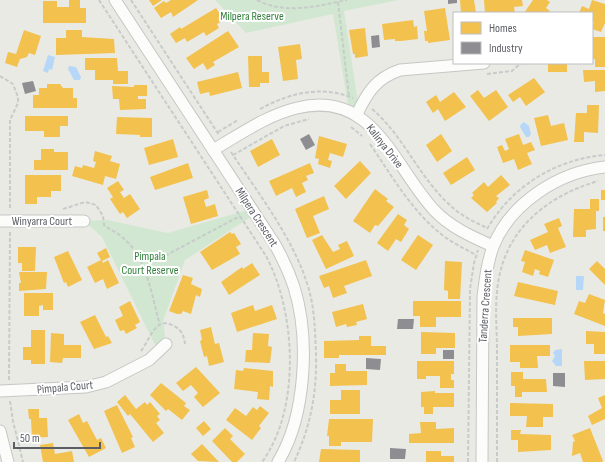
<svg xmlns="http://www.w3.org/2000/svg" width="605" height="462" viewBox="0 0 605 462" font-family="'Sofia Sans Condensed',sans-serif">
  <rect width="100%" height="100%" fill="#eaeae5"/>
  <g fill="#d2e7d1">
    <polygon points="215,0 399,0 344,11 359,109 349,111 333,14 246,33"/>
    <polygon points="251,209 255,214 185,260 163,321 166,344 159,353 102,237 84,221 107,220 168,233"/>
  </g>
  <g fill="#b6d7f7">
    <polygon points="48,55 55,57 52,70 49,69 48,73 43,71"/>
    <polygon points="69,66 76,67 81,77 80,80 74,80 68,69"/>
    <polygon points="524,122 529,126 531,134 529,137 526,137 520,127 521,124"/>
    <polygon points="576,276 584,276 583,290 576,290"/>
    <polygon points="562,349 562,366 556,366 552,361 555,356 553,353 555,350"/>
  </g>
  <g fill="#f2c14e">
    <polygon points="69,0 80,0 80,8 86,8 86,23 43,23 43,1 57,1 57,7 69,7"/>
    <polygon points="149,0 162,0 153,6"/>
    <polygon points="171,0 198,0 173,17 171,12 161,18 154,8 164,1 166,3"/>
    <polygon points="460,0 474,0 476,13 461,13"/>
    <polygon points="484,0 522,0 523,6 514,7 515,13 485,13"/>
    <polygon points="533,0 547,0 550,2 546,8 550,11 549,13 524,13"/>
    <polygon points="592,0 605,4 605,23 601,32 592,29 594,22 592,21 592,13 579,13 582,6 589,9"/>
    <polygon points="216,8 224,20 217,24 219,28 206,36 204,32 187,42 185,38 176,43 170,34 180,27 181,29"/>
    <polygon points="445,8 450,40 428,43 428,41 425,41 424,31 427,31 424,11"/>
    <polygon points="413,20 414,27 417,26 418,39 401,41 395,41 395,39 384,40 382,24"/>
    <polygon points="365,28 368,56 355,58 355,54 353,54 349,30"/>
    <polygon points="24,30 41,36 35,55 29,53 27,57 20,59 17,67 5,63 8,52 16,54"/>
    <polygon points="66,30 82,30 82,37 114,39 115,53 56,55 56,38 66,38"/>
    <polygon points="228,31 239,47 213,62 215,65 207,70 203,63 194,69 186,58"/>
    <polygon points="592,37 605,37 605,67 595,67 595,59 592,59"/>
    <polygon points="300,44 302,59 296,60 298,79 283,81 278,47"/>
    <polygon points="248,56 262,56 262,72 269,72 269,83 260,83 260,87 249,87"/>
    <polygon points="85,58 117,58 118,71 128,71 128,84 113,84 113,80 95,80 95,70 85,70"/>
    <rect x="548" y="63" width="19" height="9"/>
    <polygon points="583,70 605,70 605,91 595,92 595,81 584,82"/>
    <polygon points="238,72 242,88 210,96 209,92 200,94 197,82"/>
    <polygon points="534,78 545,92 526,106 520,97 513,102 508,95"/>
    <polygon points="47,84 60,84 63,88 73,88 73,98 77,98 77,108 33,108 33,95 39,95 39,88 47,88"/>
    <polygon points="134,85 147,85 147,96 138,96 138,99 146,99 146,109 120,110 119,99 113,99 112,86 134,87"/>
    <polygon points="478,90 484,98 496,90 508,107 489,121 470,96"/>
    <polygon points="454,92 466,107 445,121 438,109 433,113 426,102 436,95 440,102"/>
    <polygon points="587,105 599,105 598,133 584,132 584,142 574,142 576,113 587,113"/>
    <polygon points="548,115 551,126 564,123 568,140 541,146 534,118"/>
    <polygon points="25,116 68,116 68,126 60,126 60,137 44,137 44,131 25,131"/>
    <polygon points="117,117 152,118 152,137 140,137 140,135 116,134"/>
    <polygon points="441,134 452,151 437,162 426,145"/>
    <polygon points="519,134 523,145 531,142 535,150 527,153 532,164 518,170 514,159 503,163 497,147 502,145 505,151 509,149 505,139"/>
    <polygon points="319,136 347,144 343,157 330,153 328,160 332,161 330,168 318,164 319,159 315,158"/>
    <polygon points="173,139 178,157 149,165 144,148"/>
    <polygon points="272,139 280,155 258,167 250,151"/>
    <polygon points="41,149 54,149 54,152 68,152 68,170 34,170 34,160 41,160"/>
    <polygon points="95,151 112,156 110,161 120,164 116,179 105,176 103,185 72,176 75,166 82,168 83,165 94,168 96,162 93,161"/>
    <polygon points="467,157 475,170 451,185 443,173"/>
    <polygon points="360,161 371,173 346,199 334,186"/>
    <polygon points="188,163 193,178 155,190 150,177"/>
    <polygon points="310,163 314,173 306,176 308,180 302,183 306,192 296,197 292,188 276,196 269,181"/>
    <polygon points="25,175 61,175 61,191 51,191 51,197 37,197 37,204 25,204"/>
    <polygon points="501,175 510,185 496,196 499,198 496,202 497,203 487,212 471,198 474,195 472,193 484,182 488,187"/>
    <polygon points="118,181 124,190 120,192 124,198 130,194 140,209 127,218 123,212 120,214 110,199 113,197 107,188"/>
    <polygon points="375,189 388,199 386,201 394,207 378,226 375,225 370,233 353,221"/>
    <polygon points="207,190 209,198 204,200 206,207 215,204 218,216 191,224 183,197"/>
    <rect x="601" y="190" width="4" height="10"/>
    <polygon points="324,196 329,209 313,216 320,233 307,238 295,209"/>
    <polygon points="590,199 599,199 599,211 596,211 596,229 586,230 586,237 573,237 574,209 590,209"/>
    <polygon points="398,214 407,220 404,225 409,229 401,242 396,239 388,251 377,243"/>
    <rect x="603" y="217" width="2" height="14"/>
    <polygon points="559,218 562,226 558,228 566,247 550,253 547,245 535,250 530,240 548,232 544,224"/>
    <polygon points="230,232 232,234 234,233 241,244 236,247 240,254 212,270 200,252"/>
    <polygon points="322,235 333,252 340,249 338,245 347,241 354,256 326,269 312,240"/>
    <polygon points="418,235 433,245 416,270 401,260"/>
    <polygon points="18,247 36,247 35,271 22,271 22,263 18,263"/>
    <polygon points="106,248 110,257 102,261 103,263 108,260 119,283 107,289 103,279 95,283 87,267 101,260 97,253"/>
    <polygon points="525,250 554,260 548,277 539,274 540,271 535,269 533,276 522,272 525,262 521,261"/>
    <polygon points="68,251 82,280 68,287 66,282 64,283 54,257"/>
    <polygon points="366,260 372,276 344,286 347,293 333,298 329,286 324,288 319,276"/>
    <polygon points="445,261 462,262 460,299 448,299 448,291 444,290"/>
    <polygon points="597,261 605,269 605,285 589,269"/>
    <polygon points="252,263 260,275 229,295 221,282 242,267 243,269"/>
    <polygon points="19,272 47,272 46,289 19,291 19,283 21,283"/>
    <polygon points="183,275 193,278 191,284 202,289 200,297 196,295 191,314 183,311 181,314 177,314 169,311"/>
    <polygon points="518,282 558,291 555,305 514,296"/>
    <polygon points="24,293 53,293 53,310 43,310 43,305 39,306 39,316 24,316"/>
    <polygon points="589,294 605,300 603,313 605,314 605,326 574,314 579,301 585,303"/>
    <polygon points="130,301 140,322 135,325 137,328 126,334 124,330 120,331 115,320 123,316 119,307"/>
    <polygon points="413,301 461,301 461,317 436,317 436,327 420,327 420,316 413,316"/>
    <polygon points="363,304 367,319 356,322 357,325 347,327 346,324 336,327 332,312"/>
    <polygon points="253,305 255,311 272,305 277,319 237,332 231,313"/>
    <polygon points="95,315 106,337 108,336 112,343 94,349 80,322"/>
    <polygon points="513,318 552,318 552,334 518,336 518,327 513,327"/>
    <polygon points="211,327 215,344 219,343 224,362 209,366 207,356 204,357 200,341 202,340 200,330"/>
    <polygon points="31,330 45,330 45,364 31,364 31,360 23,360 23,347 31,347"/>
    <polygon points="586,331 605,332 605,354 594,354 594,344 586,344"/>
    <polygon points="421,332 455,333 455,348 436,348 436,354 421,354"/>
    <polygon points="51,333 64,334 64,345 81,345 81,358 63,358 62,363 50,362"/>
    <polygon points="253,333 269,334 268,346 272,347 270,363 245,362 246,350 252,350"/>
    <polygon points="359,336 371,336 371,346 386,346 386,355 339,355 339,358 324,358 324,341 359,340"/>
    <polygon points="510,345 550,345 550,356 537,356 538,368 520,368 520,362 510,362"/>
    <polygon points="417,361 454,361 454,374 451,374 451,380 454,380 454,388 440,388 440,376 426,376 426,379 417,379"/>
    <polygon points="584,361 605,361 605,379 585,380"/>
    <polygon points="335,364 346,364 346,371 367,371 367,385 330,386 330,373 335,373"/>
    <polygon points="196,367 220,393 203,407 194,397 198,393 191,385 183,391 176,383"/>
    <polygon points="244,368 273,371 273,387 270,386 269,400 257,399 258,392 234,389 236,370 243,371"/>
    <polygon points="511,372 523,372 523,379 546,379 547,392 522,392 522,397 515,397 515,386 511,386"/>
    <polygon points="161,383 186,403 184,406 190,410 182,420 168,409 166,411 150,395"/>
    <polygon points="341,390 360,390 360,414 330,414 330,400 341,400"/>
    <polygon points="435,391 435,393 454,393 454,407 433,407 433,414 424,414 424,407 421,407 421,392"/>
    <polygon points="125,395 136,409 145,402 147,405 150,402 160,414 157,416 160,420 156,423 164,433 153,442 130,414 128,416 117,402"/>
    <polygon points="605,395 605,419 592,425 588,416 602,408 598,398"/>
    <polygon points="510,403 553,404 553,417 543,417 543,427 526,427 527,416 510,416"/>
    <polygon points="117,405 133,437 131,438 135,447 122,453 104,411"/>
    <polygon points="260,406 269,413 259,426 261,428 252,440 226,420 235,408 246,416 253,407 257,410"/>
    <polygon points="28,409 39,409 39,418 47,418 48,437 32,438 31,419 29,419"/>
    <polygon points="79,414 83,423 87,421 97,440 101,438 106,448 89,457 68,420"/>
    <polygon points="329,419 373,419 372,442 341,442 341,446 329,446 329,436 327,436"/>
    <polygon points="204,421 211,429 203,436 196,428"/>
    <polygon points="420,422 436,422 436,429 454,428 454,443 409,443 409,434 421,433"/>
    <polygon points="225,428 233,436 230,439 245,454 237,462 232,462 212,441"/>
    <polygon points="590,428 603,461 602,462 583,462 580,453 572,456 573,442 575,441 572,435"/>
    <polygon points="511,430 521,430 520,434 551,435 551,450 518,452 518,440 511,440"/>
    <polygon points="53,443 55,454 72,451 74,462 43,462 40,445"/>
    <polygon points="202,444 219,462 198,461 191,454"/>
    <polygon points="321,449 360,450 360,462 319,462"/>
    <polygon points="426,451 441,451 441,456 454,456 454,462 426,462"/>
  </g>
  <g fill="#8d8d92">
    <polygon points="448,0 457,0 457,3 448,4"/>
    <polygon points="379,35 380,47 372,48 371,36"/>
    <polygon points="33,81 36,91 25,94 22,83"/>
    <polygon points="309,134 315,145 306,150 300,139"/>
    <polygon points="398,319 414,319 413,329 397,329"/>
    <rect x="443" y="350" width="11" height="9"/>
    <polygon points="366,358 381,359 380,370 366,369"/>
    <polygon points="553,373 565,373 565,387 553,386"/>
    <polygon points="390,448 406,449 405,459 390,459"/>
  </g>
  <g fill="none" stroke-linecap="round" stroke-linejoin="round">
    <g stroke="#c6c7c5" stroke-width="13">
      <g id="minor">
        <path d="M 115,0 L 274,243 C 282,257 289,272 294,287 C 310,338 306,416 278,462"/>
        <path d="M 357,114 C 367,93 376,78 400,70 L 484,63"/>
        <path d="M 213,150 C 239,135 267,115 297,108 C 373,89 393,165 434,210 C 450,227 472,237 493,246"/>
        <polyline points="0,221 84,221"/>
        <polyline points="0,391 86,387 106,382 149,360 166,344"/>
        <polyline points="0,431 8,462"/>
        <path d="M 482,462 L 483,297 C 485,280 487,263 493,247 C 510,203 559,172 605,167"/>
      </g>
    </g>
    <g stroke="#c7ccca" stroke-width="2" stroke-dasharray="4 2" stroke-linecap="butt">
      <path d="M 99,0 L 266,256 C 296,312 301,409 262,462"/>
      <polyline points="131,0 219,135"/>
      <path d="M 257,0 C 286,15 317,6 347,0"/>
      <polyline points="338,2 349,96"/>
      <polyline points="487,74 512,71 521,63"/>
      <polyline points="0,76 13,84 18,97 18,103 10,120 10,210"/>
      <path d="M 260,109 C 290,93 320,85 353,98"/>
      <path d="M 372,109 C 404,136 419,178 451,206 C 461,216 475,222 487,228"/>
      <polyline points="351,127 362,136"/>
      <polyline points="218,132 238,120"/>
      <path d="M 370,144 C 392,176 411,210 441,234 C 452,243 464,248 476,255"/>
      <path d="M 231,152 C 260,196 300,247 311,298 C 315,317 315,334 316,353 C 317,392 311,426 294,462"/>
      <polyline points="233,155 284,126 309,119"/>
      <path d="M 63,209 L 85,202 L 96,205 L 103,216 L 104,225 C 110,230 117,232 122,237 C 148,258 151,295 160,325"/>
      <path d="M 487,229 C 512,186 556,159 605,155"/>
      <polyline points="144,267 240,216"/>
      <path d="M 141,351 C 150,340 155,315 174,326 C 182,330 184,336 185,344"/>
      <polyline points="9,380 10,232"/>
      <polyline points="10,401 13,421 23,462"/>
      <polyline points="468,462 470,289 474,263 478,250"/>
      <path d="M 497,462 C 497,425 497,387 497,350 C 497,331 495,311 497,292 C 502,232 544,197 598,181"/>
    </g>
    <use href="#minor" stroke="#fcfcfb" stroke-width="11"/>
  </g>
  <g text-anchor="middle" stroke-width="4" stroke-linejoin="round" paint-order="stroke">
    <g font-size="12" fill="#33813d" stroke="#fff">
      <text x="252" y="20">Milpera Reserve</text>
      <text x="150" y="260">Pimpala<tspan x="150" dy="14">Court Reserve</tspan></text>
    </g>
    <g font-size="12" fill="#5a5d63" stroke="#fff">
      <text transform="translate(385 146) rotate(52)" y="4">Kalinya Drive</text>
      <text transform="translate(257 217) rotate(57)" y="4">Milpera Crescent</text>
      <text x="42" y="225">Winyarra Court</text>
      <text transform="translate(485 306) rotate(-86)" y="4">Tanderra Crescent</text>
      <text transform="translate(65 387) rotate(-5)" y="4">Pimpala Court</text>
    </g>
  </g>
  <rect x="453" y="12" width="140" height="52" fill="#ffffff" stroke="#bdbec1"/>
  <rect x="461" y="22" width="20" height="12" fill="#f2c14e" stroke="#bdbec1"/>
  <text x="489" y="32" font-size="12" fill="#5a5d63">Homes</text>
  <rect x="461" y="42" width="20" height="12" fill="#8d8d92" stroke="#bdbec1"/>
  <text x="489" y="52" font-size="12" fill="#5a5d63">Industry</text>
  <path d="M14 442v6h86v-6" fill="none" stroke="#5a5d63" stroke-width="2"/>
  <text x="20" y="442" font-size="12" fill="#5a5d63" stroke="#ffffff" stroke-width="3" paint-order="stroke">50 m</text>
</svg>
